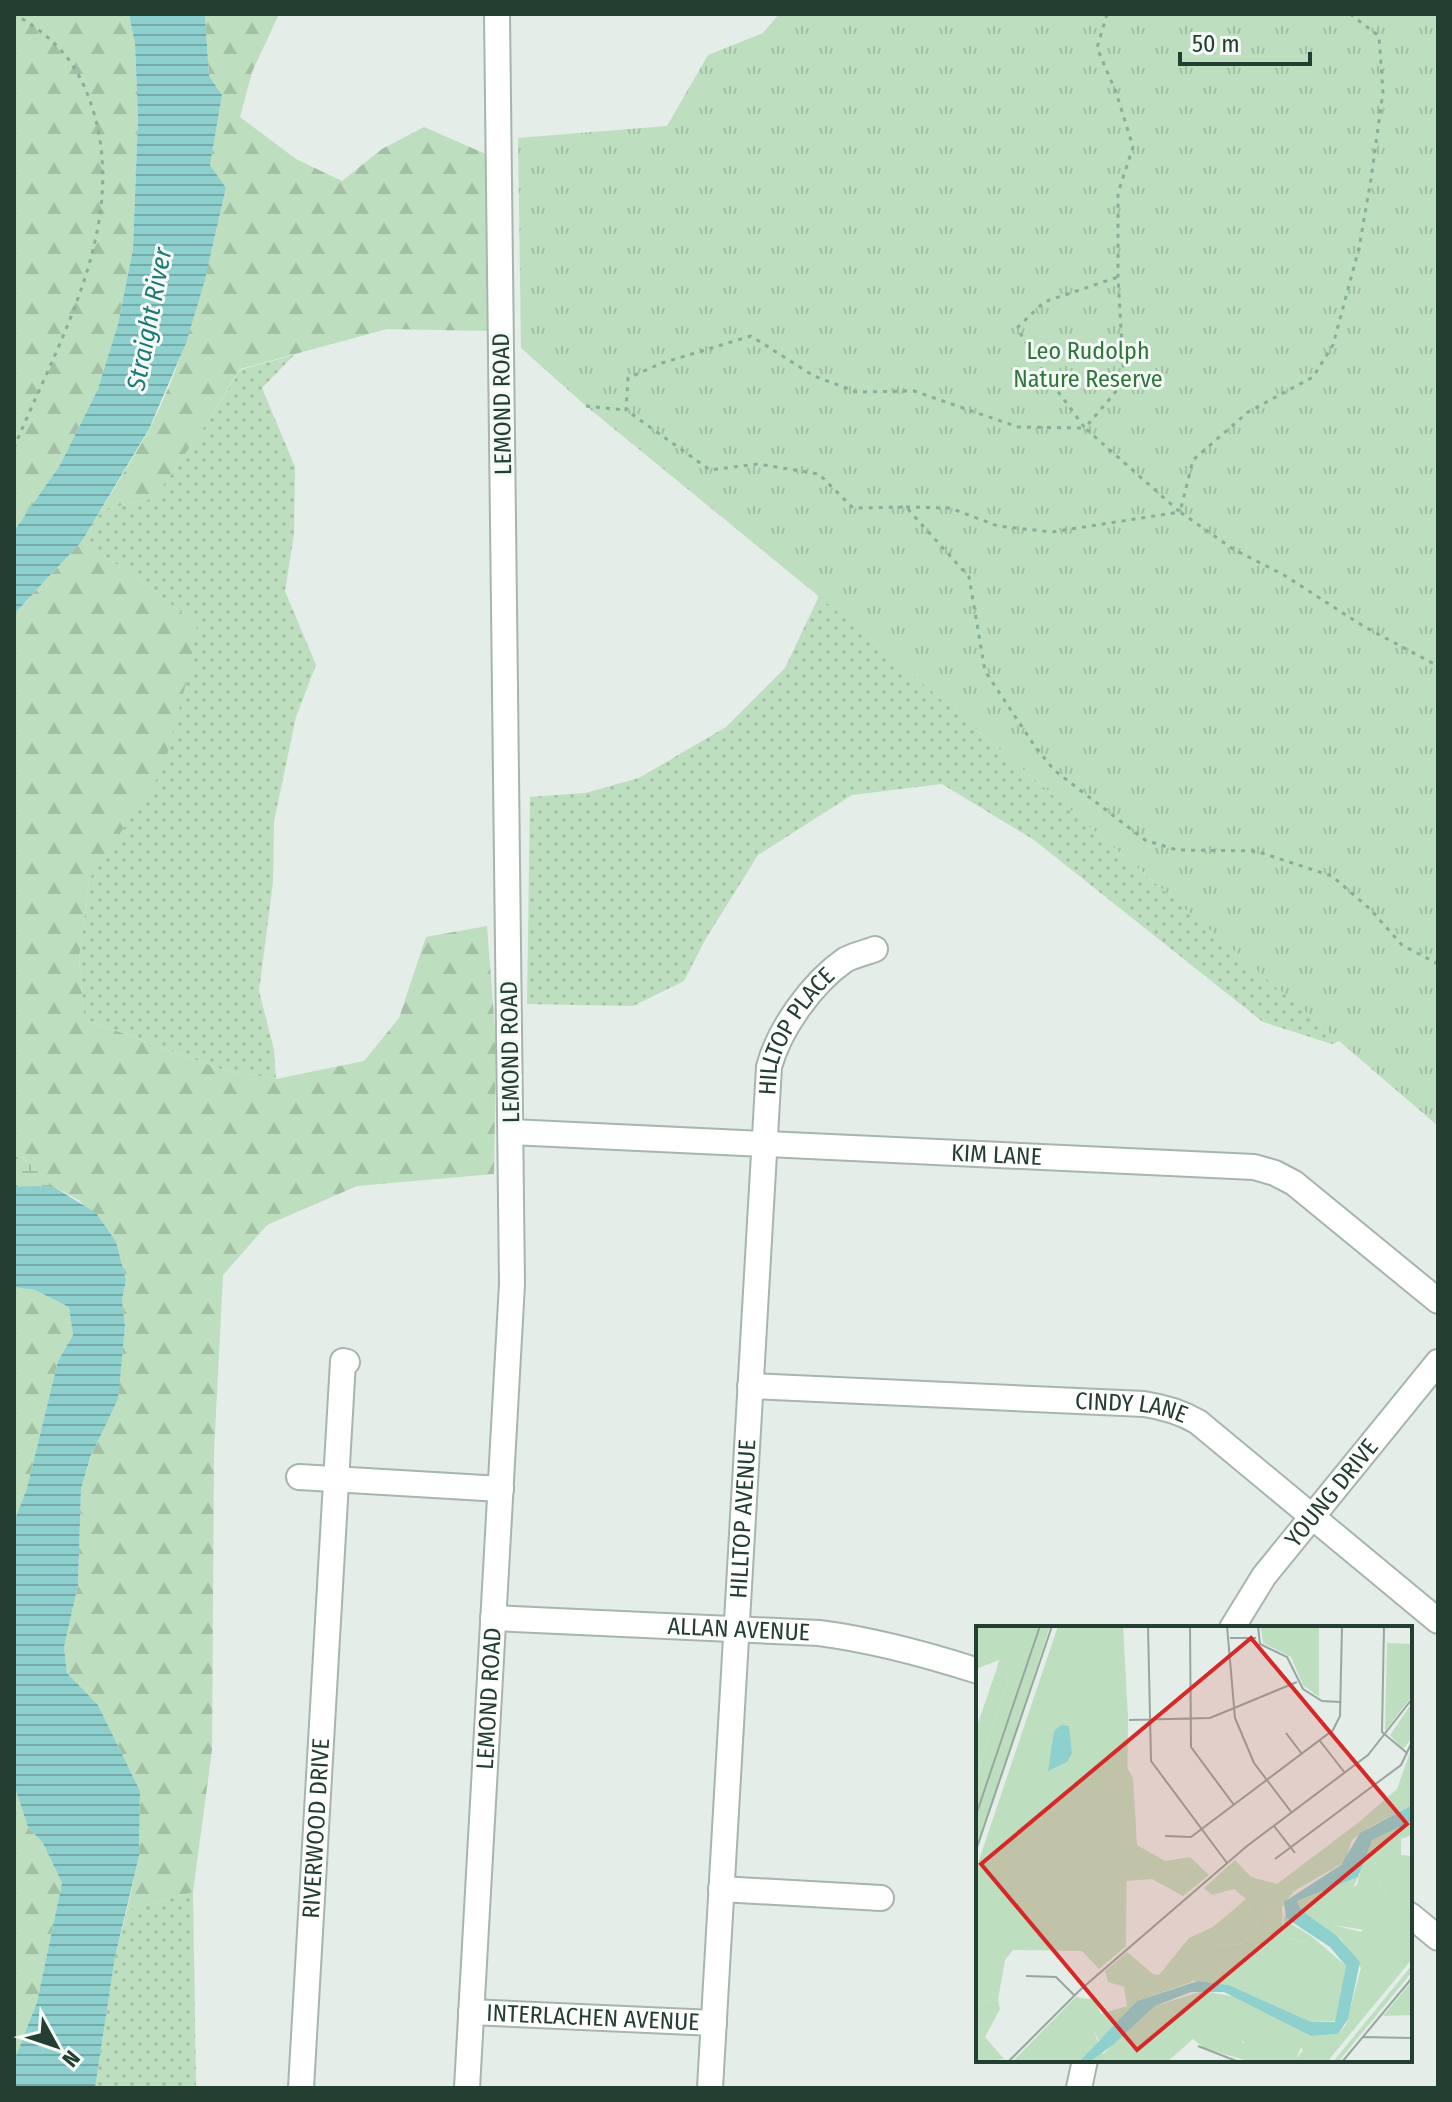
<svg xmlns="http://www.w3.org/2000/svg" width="1452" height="2102" viewBox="0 0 1452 2102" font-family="'Fira Sans Condensed',sans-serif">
  <defs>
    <pattern id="grass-dots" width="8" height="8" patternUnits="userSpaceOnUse" patternTransform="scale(2)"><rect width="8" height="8" fill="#bedec0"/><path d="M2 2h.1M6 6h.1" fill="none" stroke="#a3c0a5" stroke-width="1.8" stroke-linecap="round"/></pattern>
    <pattern id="forest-firs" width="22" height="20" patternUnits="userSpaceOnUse" patternTransform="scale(2)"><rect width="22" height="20" fill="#bedec0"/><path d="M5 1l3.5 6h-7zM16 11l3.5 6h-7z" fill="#a3c0a5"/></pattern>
    <pattern id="wetland-marsh" width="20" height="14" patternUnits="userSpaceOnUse" patternTransform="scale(2)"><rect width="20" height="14" fill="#bedec0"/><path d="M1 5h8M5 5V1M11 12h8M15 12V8" fill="none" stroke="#a3c0a5"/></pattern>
    <pattern id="park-tufts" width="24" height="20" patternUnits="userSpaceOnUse" patternTransform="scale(2)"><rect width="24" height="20" fill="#bedec0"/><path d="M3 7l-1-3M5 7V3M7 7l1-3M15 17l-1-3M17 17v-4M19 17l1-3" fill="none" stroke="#a3c0a5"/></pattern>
    <pattern id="water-rules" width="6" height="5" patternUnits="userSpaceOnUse" patternTransform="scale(2)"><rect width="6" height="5" fill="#8ed0cd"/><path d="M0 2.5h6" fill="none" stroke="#74aaa7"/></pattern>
  </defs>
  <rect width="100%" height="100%" fill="#e4ede7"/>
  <g fill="url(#grass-dots)">
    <polygon points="294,355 262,388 295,467 294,534 285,591 316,665 296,717 274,821 273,882 259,991 274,1050 276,1079 223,1070 84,1019 79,958 89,879 124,825 197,625 143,582 82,541 101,510 154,498 207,423 240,370"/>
    <polygon points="819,596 877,644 1339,1041 1332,1044 1263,1022 1034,840 942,784 852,795 758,855 705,940 684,981 633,1006 527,1004 530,797 585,793 639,778 726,727 785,668"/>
    <polygon points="193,1892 196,2088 95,2088 115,1957 127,1910"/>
  </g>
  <g fill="url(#forest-firs)">
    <polygon points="14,14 129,14 135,44 138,117 133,249 118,324 98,389 60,465 14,531"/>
    <path d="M 205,14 L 279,14 L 252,72 L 240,117 L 296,159 L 342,181 L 382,149 L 424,127 L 488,155 L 490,331 L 387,329 L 240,369 L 207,423 L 154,498 L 101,510 C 117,483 134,457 149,430 C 188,354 207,271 226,189 L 210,165 L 222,95 L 209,76 Z"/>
    <polygon points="82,541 143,582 197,625 189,672 163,770 89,879 79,958 84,1019 223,1070 276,1079 364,1061 399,1018 426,937 487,926 496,1043 494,1174 357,1186 267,1225 223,1275 214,1452 212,1750 193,1892 127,1910 139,1856 140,1791 98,1705 67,1673 64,1647 78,1585 81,1489 122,1357 125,1327 122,1300 126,1280 116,1242 79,1200 54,1187 21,1155 14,1134 14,614"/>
    <polygon points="14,1287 35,1290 69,1307 73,1335 58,1361 27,1488 14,1522"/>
    <polygon points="14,1785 28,1827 43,1843 62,1883 37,2002 14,2061"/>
  </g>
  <polygon fill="url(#wetland-marsh)" points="14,1134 21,1155 54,1187 14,1187"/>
  <polygon fill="url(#park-tufts)" points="779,14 1438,14 1438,1126 877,644 586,406 521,348 518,138 667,126 708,55 763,33"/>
  <g fill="url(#water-rules)">
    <polygon points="129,14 205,14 209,76 222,95 210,165 226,188 204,283 186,343 149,429 82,541 14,614 14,531 60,465 98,389 118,324 133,249 138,117 135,44"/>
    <polygon points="33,1186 54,1187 96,1213 116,1242 126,1280 122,1300 125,1327 118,1399 91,1455 81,1489 78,1585 64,1647 67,1673 98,1705 140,1791 139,1856 115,1957 95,2088 14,2088 14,2061 37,2002 62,1883 43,1843 28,1827 14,1785 14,1522 27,1488 58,1361 73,1335 69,1307 35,1290 14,1287 14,1187"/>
  </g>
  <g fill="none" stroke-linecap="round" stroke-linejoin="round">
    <g stroke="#a7b5ad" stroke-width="28">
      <g id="minor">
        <path id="s1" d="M 511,1132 L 1254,1167 L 1275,1173 L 1294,1183 L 1438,1301"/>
        <path id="s2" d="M 750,1386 L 1144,1404 C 1164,1407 1181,1412 1198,1422 L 1438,1621"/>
        <polyline points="299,1477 501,1489"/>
        <path id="s3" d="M 493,1618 L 819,1633 C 874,1640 925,1654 978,1671"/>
        <path id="s4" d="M 1232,1628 L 1264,1576 L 1438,1362"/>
        <polyline points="721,1889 881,1898"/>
        <polyline points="1410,1915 1438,1938"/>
        <path id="s5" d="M 471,2012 L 714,2023"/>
        <path id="s6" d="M 301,2088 L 343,1361 L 347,1362"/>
        <path id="s7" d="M 467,2088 L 512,1284 L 497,14"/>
        <path id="s8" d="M 710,2088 L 769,1067 C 779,1029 812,983 845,960 C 854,955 865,953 875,949"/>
        <polyline points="1079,2088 1085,2060"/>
      </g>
    </g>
    <g stroke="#86b09a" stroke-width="3" stroke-dasharray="4 6" stroke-linecap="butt">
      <polyline points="1107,14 1097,48 1116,92 1133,147 1118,193 1118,277 1124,382 1085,428 1045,374 1017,328 1044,302 1118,277"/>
      <polyline points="1350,14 1379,36 1383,92 1371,179 1359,248 1333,345 1313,377 1248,412 1193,460 1180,512 1233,549 1284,575 1363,626 1438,666"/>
      <polyline points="586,406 626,410"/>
      <path d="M 14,448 C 57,343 129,227 93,110 C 79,64 56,38 14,14"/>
      <polyline points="906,507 950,508 998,526 1052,532 1180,512 1085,428 1018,427 914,391 857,392 814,376 751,336 662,363 628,378 626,410 710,470 758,464 819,474 853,508 906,507 969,577 985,671 1034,745 1054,770 1145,840 1177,850 1256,851 1332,876 1370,909 1402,945 1438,964"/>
    </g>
    <use href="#minor" stroke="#fff" stroke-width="24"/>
  </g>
  <g text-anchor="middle" stroke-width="6" stroke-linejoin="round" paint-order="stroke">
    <g font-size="24" fill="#2f753c" stroke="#f5faf6">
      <text x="1088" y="359">Leo Rudolph<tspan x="1088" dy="28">Nature Reserve</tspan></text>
    </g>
    <g font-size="24" fill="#243f32" stroke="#f5faf6">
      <text transform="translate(502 404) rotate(-91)" y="8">LEMOND ROAD</text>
      <text dy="8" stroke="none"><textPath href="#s8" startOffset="1066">HILLTOP PLACE</textPath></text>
      <text transform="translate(510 1052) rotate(-91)" y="8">LEMOND ROAD</text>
      <text dy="8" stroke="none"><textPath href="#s1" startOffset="486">KIM LANE</textPath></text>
      <text dy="8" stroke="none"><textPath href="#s2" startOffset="382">CINDY LANE</textPath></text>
      <text dy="8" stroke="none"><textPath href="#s4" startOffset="168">YOUNG DRIVE</textPath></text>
      <text dy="8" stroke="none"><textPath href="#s8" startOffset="570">HILLTOP AVENUE</textPath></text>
      <text dy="8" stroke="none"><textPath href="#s3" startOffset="246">ALLAN AVENUE</textPath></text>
      <text dy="8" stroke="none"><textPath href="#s7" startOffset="390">LEMOND ROAD</textPath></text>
      <text dy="8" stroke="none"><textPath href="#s6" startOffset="260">RIVERWOOD DRIVE</textPath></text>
      <text dy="8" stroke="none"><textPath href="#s5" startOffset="122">INTERLACHEN AVENUE</textPath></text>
    </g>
    <g font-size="26" font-style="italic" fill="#1f7976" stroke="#f5faf6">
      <text transform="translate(149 319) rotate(-79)" y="9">Straight River</text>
    </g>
  </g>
  <g transform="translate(976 1626)">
    <rect width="436" height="436" fill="#e4ede7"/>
    <path d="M 0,0 L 74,0 L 0,228 L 0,152 L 32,55 L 28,45 L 20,45 L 23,34 L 0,43 ZM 285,0 L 343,1 L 343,71 L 327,59 L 315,31 L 287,17 ZM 436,77 L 436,112 L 427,123 L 414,109 ZM 436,121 L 436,179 L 392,202 L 383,196 L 421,163 ZM 151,141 L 157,152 L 161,219 L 189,235 L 214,231 L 233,249 L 207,270 L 176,253 L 150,255 ZM 270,273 L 283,304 L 264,318 L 242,320 L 221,343 L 222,355 L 183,354 L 175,348 L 183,349 L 213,312 L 237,301 ZM 436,339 L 436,346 L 362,436 L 357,436 ZM 436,355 L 436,389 L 407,390 ZM 100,371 L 119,374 L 127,393 L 117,403 L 127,428 L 153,424 L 157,436 L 36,436 ZM 22,374 L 24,383 L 9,411 L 0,401 L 0,378 Z" fill="#bedec0"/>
    <path d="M 20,45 L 28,45 L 32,55 L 0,152 L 0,103 ZM 436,195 L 436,209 L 425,213 L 425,229 L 436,230 L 436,333 L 351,436 L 297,436 L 305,429 L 321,432 L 327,424 L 308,405 L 290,420 L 266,415 L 276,436 L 228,422 L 217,413 L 191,436 L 157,436 L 153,425 L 133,433 L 127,428 L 179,380 L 227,365 L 260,371 L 335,410 L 362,408 L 370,399 L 385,342 L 365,313 L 325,284 L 321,275 L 382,251 L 357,299 L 385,306 L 414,273 L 388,231 L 396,214 ZM 383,196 L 392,202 L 376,214 L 369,236 L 318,265 L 306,281 L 307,311 L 327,316 L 335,310 L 370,340 L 361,395 L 335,396 L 253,359 L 222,355 L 220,332 L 242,320 L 264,318 L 283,304 L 270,273 L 258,263 L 236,269 L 228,262 L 259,234 L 275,251 L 301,258 ZM 151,326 L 183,353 L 209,351 L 216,356 L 161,375 L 124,417 L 117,403 L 125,388 L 151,380 L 148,361 L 132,356 L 129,345 Z" fill="#bedec0"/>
    <path d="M 388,231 L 414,273 L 416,288 L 402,306 L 357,299 L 345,282 L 355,271 L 381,259 ZM 308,289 L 315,298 L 335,310 L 328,316 L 307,311 ZM 308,405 L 326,418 L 320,434 L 305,429 L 297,436 L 276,436 L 266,423 L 269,413 L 290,420 Z" fill="#bedec0"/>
    <path d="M 82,0 L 147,0 L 152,91 L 150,320 L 123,343 L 106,325 L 37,324 L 29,334 L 22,374 L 0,378 L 0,243 ZM 411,17 L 436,18 L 436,70 L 409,105 ZM 0,401 L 9,411 L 28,433 L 0,436 Z" fill="#bedec0"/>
    <path d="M 85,99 L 93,100 L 96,127 L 91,136 L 72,145 L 78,105 ZM 436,179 L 436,195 L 396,214 L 382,251 L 321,275 L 325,284 L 361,310 L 384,336 L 372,393 L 362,408 L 335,410 L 248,366 L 215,366 L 179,380 L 137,419 L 113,436 L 103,436 L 161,375 L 222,355 L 253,359 L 335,396 L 359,396 L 370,340 L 354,321 L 310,292 L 308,276 L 365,239 L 384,207 Z" fill="#8ed0cd"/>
    <path fill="none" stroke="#97a79f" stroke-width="2" d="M 172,0 L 175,135 L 251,237M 214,0 L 215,121 L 258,179M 251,0 L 259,92 L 278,137 L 316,187M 282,0 L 284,18 L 311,31 L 327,63 L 346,75 L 364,76M 408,0 L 406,106 L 431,127M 254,12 L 280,12M 153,94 L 234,92 L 321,56M 310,107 L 326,128M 344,115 L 369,147M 0,189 L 64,0M 298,200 L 319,227M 189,210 L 215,211 L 357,104 L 364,90 L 366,0M 0,224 L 76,0M 299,233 L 425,139 L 436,116M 50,350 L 80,351 L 98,369M 386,411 L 436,412M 222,420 L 263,436M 32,436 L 104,364 L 271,220 L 392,129 L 436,73M 366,436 L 436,352"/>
    <path fill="#d62828" fill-opacity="0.15" stroke="#d62828" stroke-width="4" d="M 275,12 L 431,198 L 161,424 L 5,238 Z"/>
    <rect width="436" height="436" fill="none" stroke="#243f32" stroke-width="4"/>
  </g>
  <rect width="1452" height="2102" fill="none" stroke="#243f32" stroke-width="32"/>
  <g transform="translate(56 2046) rotate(130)" stroke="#f5faf6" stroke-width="6" paint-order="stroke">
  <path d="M0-6L14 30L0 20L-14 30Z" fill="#243f32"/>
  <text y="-12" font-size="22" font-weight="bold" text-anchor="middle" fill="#243f32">N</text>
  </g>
  <path d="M1180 52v12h130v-12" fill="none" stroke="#243f32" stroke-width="4"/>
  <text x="1192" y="52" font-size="24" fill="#243f32" stroke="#f5faf6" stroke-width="6" paint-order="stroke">50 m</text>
</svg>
